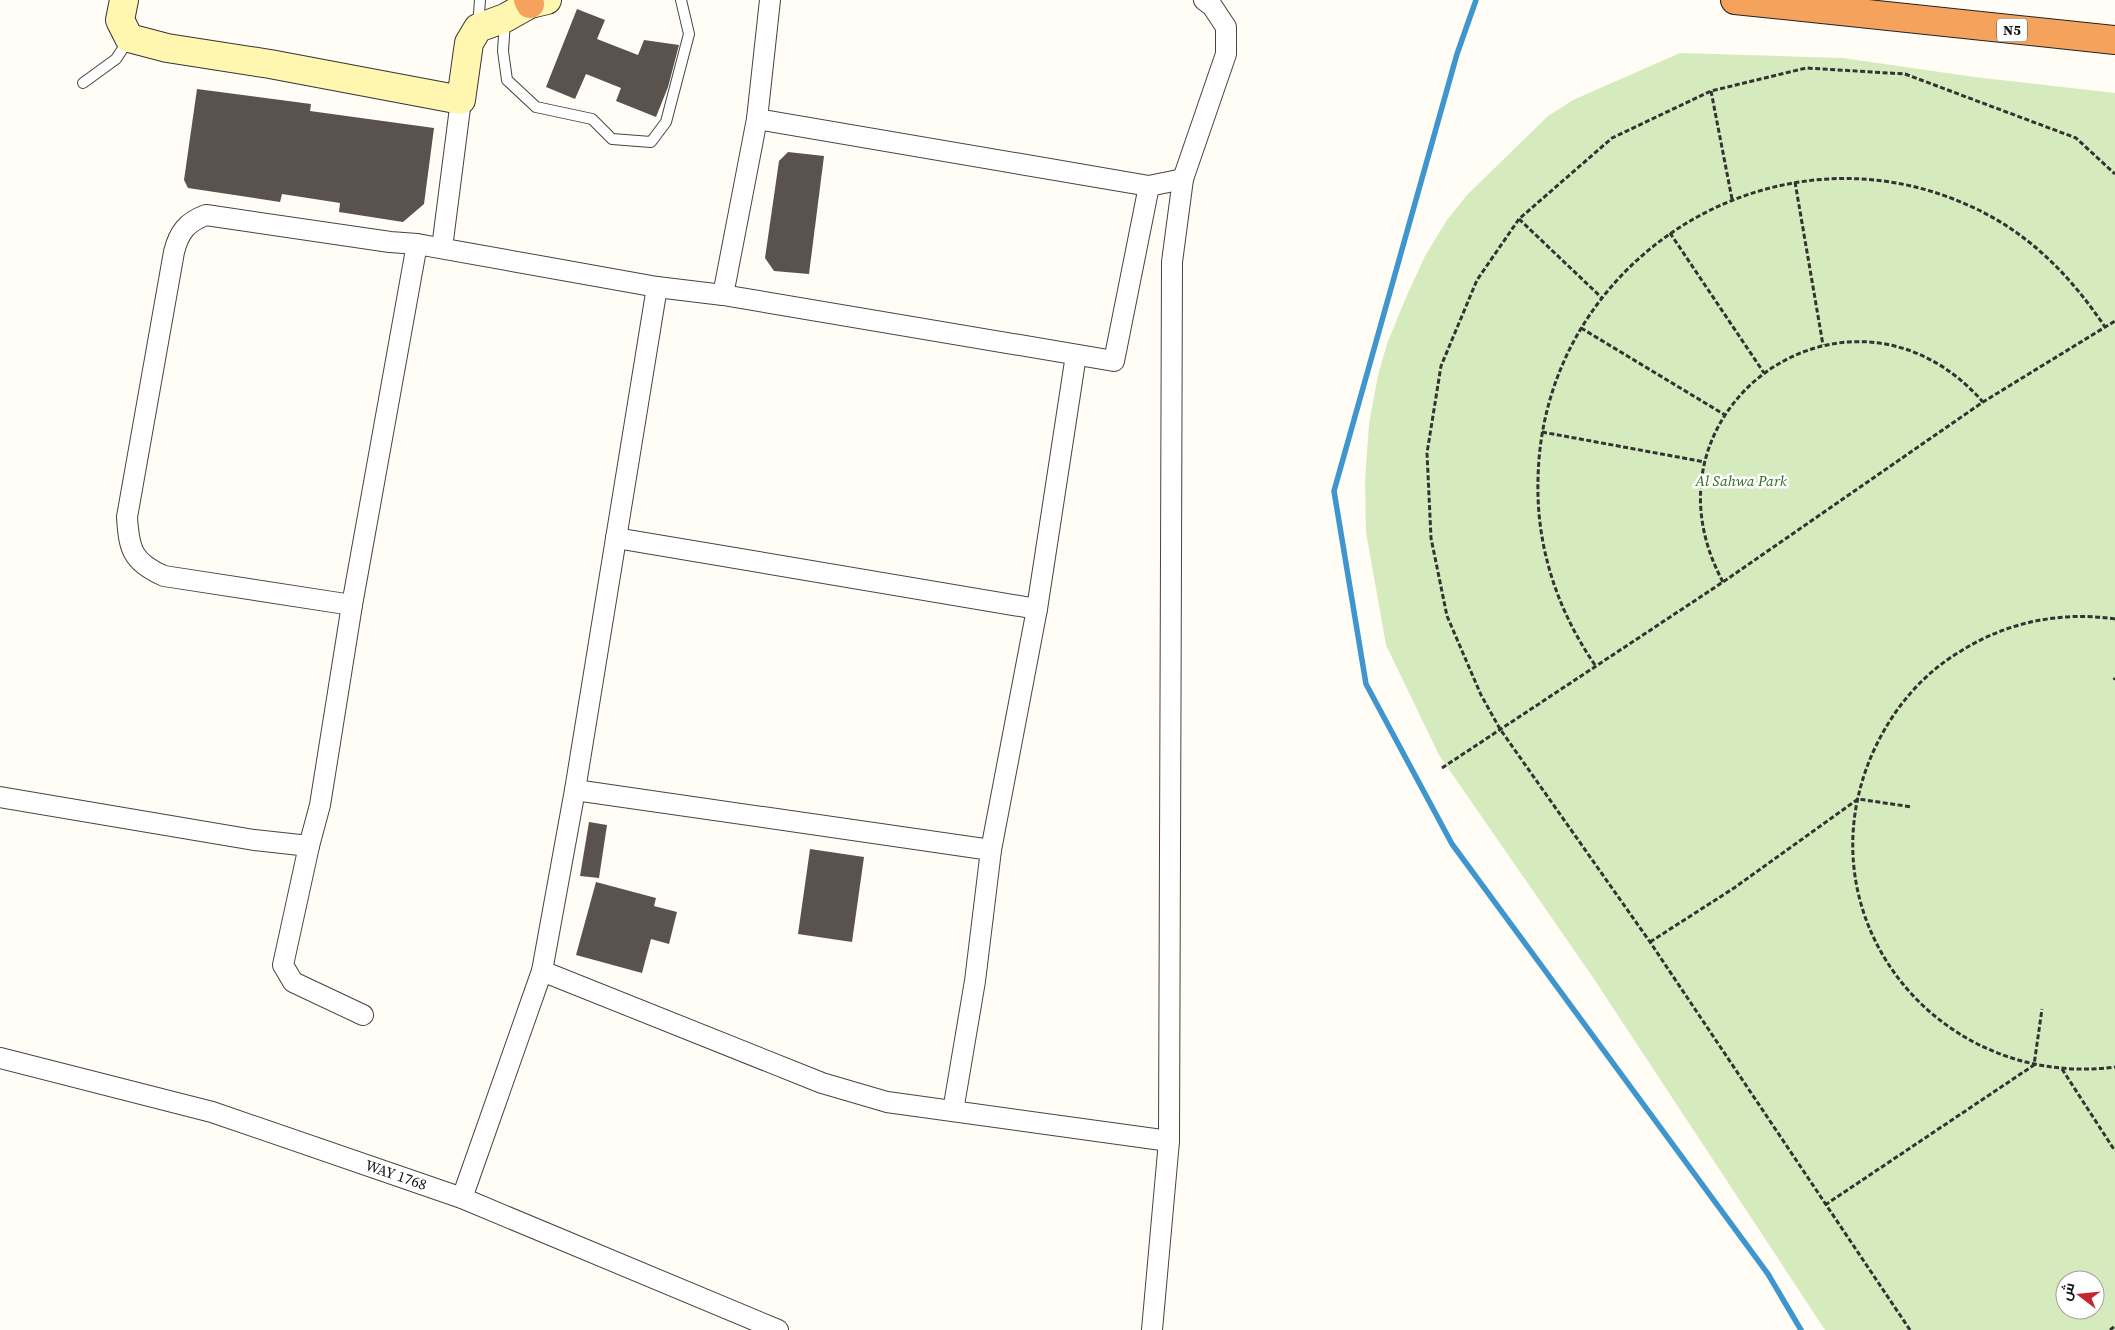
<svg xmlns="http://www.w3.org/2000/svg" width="2115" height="1330" viewBox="0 0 2115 1330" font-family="'Source Serif 4',Cairo,serif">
  <rect width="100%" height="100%" fill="#fffdf5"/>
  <path fill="#d5ebbd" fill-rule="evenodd" d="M 1680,53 L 1843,58 L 1974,77 L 2115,93 L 2115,1330 L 1825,1330 L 1594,979 L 1439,755 L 1386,645 L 1366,532 L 1365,481 L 1369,424 L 1378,375 L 1387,344 L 1404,302 L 1425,256 L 1447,220 L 1467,195 L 1548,116 L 1573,100 ZM 2065,1280 L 2095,1280 L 2095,1310 L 2065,1310 Z"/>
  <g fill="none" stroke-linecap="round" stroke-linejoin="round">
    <polyline stroke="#3f96cf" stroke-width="5.5" points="1476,0 1457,54 1334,491 1366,684 1452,844 1768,1274 1801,1330"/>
  </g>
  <g fill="#5a524d">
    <polygon points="577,9 605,20 597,39 638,55 644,40 679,45 668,87 656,117 616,101 621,88 586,74 575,99 546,87"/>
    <polygon points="197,89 311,104 310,111 434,128 424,204 403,222 339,212 340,203 282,194 280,202 188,188 184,180"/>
    <polygon points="788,152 824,156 809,274 774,271 765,258 779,161"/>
    <polygon points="589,822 607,825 599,878 580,876"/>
    <polygon points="810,849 864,857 852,942 798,934"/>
    <polygon points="596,882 656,898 654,906 677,912 669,944 651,939 642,973 576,955"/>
  </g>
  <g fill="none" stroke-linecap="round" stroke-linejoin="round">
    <g stroke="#444" stroke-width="12">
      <g id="lane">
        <polyline points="505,21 503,51 507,80 536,107 592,119 612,139 651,142 666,122 689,34 681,0"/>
        <polyline points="478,27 480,0"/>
        <polyline points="83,83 116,59 129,39"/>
      </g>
    </g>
    <g stroke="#444" stroke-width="22">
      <g id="street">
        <polyline points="757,119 1149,186 1183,179"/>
        <polyline points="442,248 461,100"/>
        <polyline points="723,295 757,119 770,0"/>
        <polyline points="616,538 1037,609"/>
        <path d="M 352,605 L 164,576 C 132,562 129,549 127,517 L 174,252 C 179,232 187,222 206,215 L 390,242 L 417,244 L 657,287 L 723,295 L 1114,361 L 1149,186"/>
        <polyline points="575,790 991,850"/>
        <polyline points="0,797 254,840 309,846 320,805 352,605 417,244"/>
        <polyline points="309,846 283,965 293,982 363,1015"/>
        <polyline points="542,971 822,1083 887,1102 1169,1141"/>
        <polyline points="0,1058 212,1112 462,1198 778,1330"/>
        <polyline points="953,1111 975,981 991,850 1037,609 1076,355"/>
        <polyline points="462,1198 542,971 575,790 657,287"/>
        <polyline points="1152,1330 1169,1141 1172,262 1183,179 1226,54 1226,27 1212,6 1204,0"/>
      </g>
    </g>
    <g stroke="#333" stroke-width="30">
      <polyline id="secondary" points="124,0 120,20 129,38 167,48 270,64 461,100 469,43 478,28 505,18 530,4 547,0"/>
    </g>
    <g stroke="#222" stroke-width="30">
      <g id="highway">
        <polyline points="528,0 530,4"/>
        <polyline points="1735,0 2115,40"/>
      </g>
    </g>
    <g stroke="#333" stroke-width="3" stroke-dasharray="5 2.5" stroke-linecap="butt">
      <polyline points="1711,91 1732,199"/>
      <polyline points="1795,182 1823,345"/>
      <polyline points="1519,219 1602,298"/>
      <polyline points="1670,233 1764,373"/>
      <polyline points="1581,328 1725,415"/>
      <polyline points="1542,432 1705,462"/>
      <path d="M 1723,582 C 1629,408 1851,252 1983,402"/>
      <path d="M 2115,619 C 2061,611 2007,622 1961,651 C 1922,674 1893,709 1874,750 C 1798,916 1937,1090 2115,1067"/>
      <path d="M 1595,665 C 1557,610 1536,546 1538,479 C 1542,261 1771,115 1970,206 C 2028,232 2070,275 2105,327"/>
      <polyline points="2114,680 2115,678"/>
      <polyline points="1442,768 1723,582 1983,402 2115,321"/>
      <polyline points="1650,942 1734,888 1858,799 1912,807"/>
      <polyline points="2062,1069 2115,1151"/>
      <polyline points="1825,1205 2034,1065 2042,1009"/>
      <polyline points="1910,1330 1650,942 1500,729 1481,695 1447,616 1431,538 1427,453 1441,366 1477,280 1519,219 1612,138 1711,91 1806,68 1905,74 2076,138 2115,174"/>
      <polyline points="2110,1330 2115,1326"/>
    </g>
    <use href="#lane" stroke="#fff" stroke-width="10"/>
    <use href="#street" stroke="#fff" stroke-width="20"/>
    <use href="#secondary" stroke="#fff6b0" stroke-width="28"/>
    <use href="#highway" stroke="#f5a25d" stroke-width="28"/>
  </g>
  <g text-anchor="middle" stroke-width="5" stroke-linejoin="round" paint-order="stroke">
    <rect fill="#fff" stroke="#585858" stroke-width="1" x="1997" y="18.5" width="30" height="23" rx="4"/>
    <g font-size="14" font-weight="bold" fill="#111">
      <text x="2012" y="35">N5</text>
    </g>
    <g font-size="15" font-style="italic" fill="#2f6b1f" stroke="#fff">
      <text x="1741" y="486">Al Sahwa Park</text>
    </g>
    <g font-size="15" fill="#111" stroke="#fff">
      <text transform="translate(396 1175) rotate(19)" y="5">WAY 1768</text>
    </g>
  </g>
  <g transform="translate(2080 1295) rotate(286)"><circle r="24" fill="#ffffff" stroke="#a0a0a0"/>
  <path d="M0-4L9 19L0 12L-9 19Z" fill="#c4262e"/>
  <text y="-8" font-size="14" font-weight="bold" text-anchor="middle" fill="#111111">ش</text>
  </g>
</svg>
